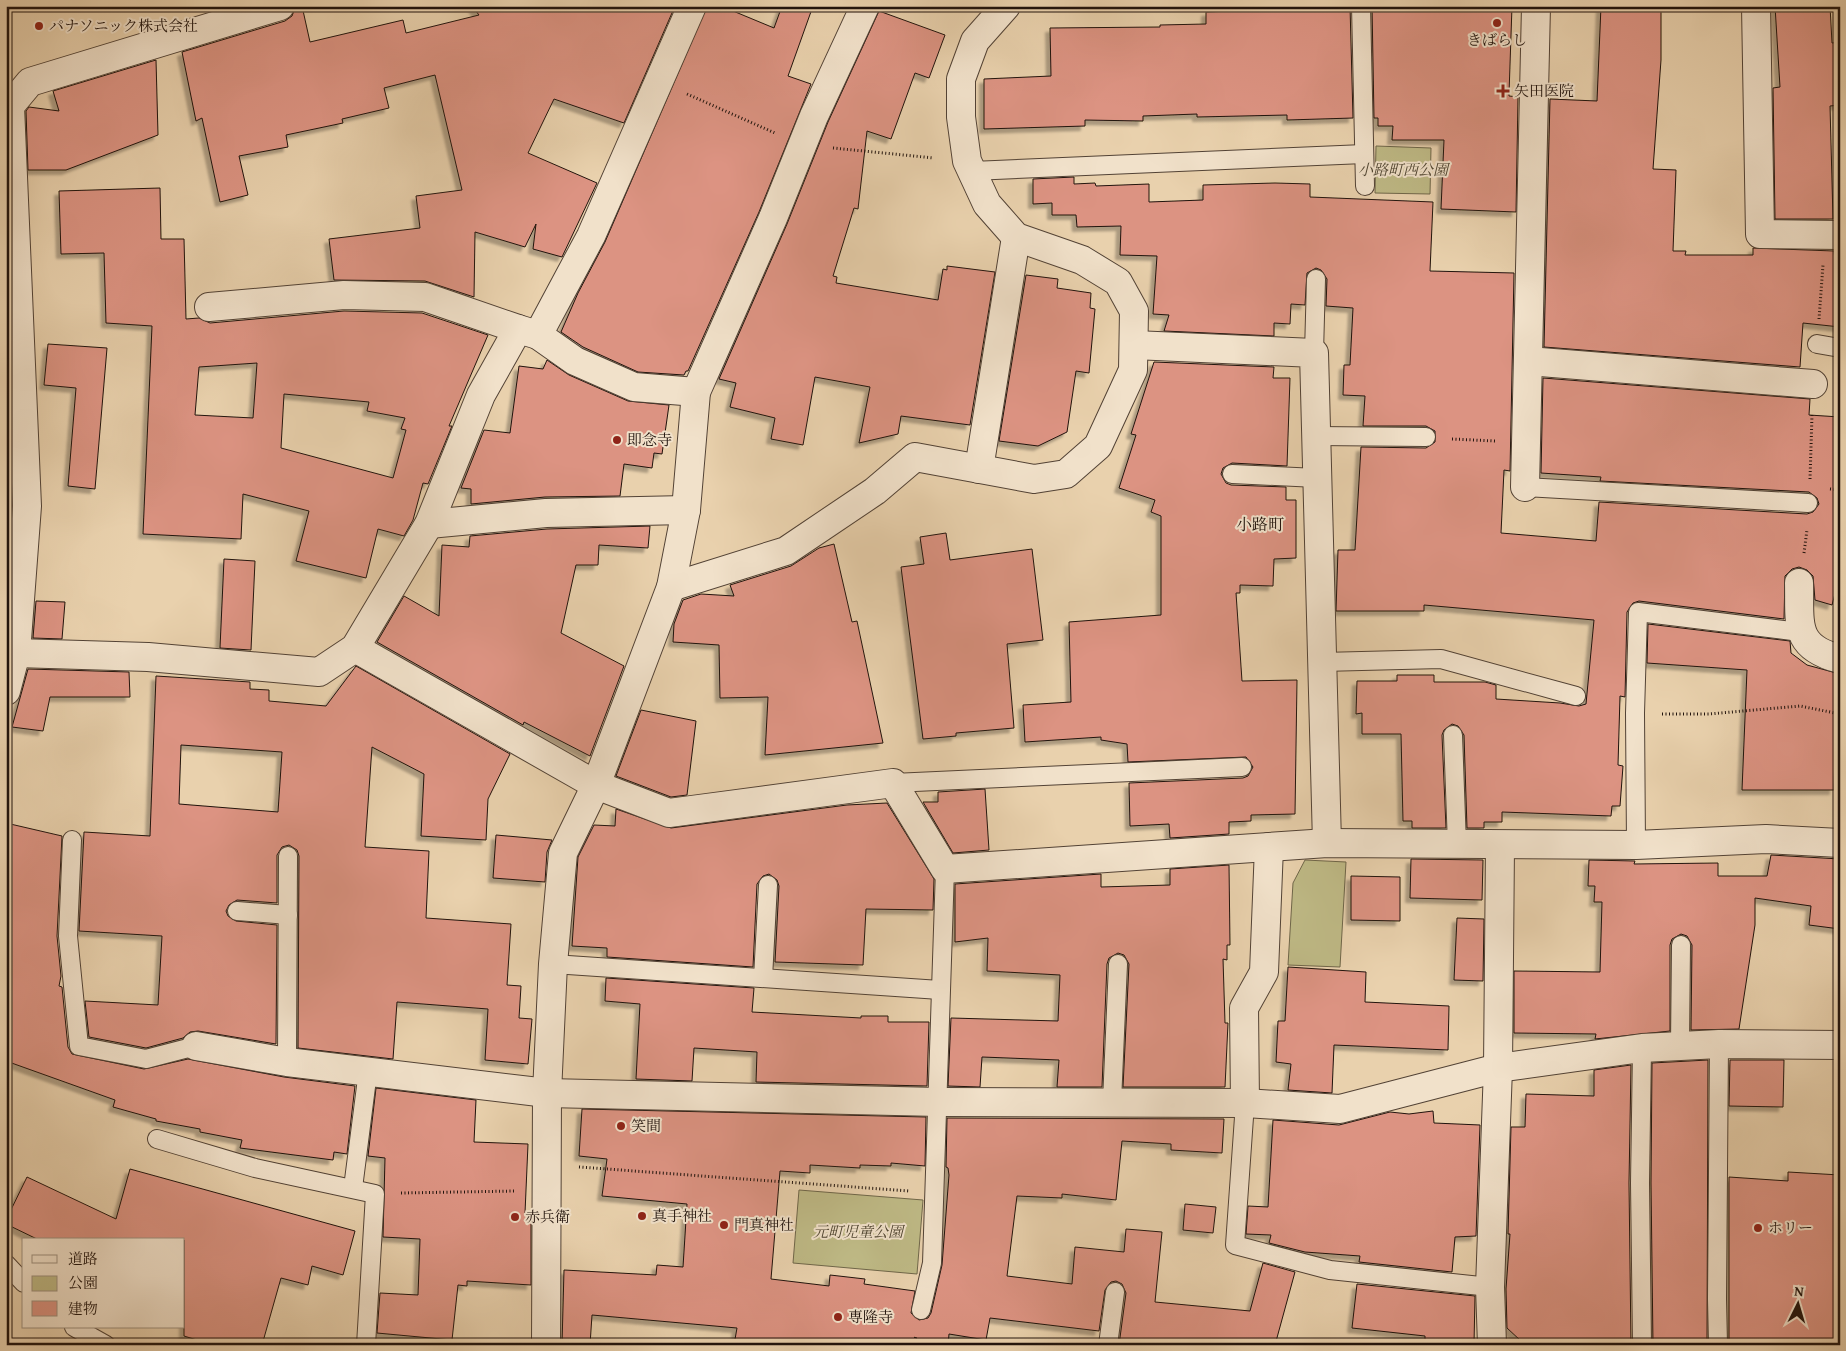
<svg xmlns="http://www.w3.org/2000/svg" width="1846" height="1351" viewBox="0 0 1846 1351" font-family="'Gentium Book Plus','Noto Serif JP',serif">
  <defs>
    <filter id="shadow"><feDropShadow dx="-4.5" dy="4.5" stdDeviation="1" flood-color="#0004"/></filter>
  </defs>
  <rect width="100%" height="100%" fill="#e9d1ad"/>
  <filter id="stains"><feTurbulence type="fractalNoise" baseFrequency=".004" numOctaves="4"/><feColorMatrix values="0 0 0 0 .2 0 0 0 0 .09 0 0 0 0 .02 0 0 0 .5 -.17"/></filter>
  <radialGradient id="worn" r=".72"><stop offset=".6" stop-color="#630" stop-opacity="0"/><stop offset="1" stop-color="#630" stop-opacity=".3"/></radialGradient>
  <g fill="#beb985" stroke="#6f6649">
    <polygon points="1376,146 1431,148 1430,194 1375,193"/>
    <polygon points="1305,860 1346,862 1340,967 1288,965 1293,883"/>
    <polygon points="799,1190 923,1200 917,1274 793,1263"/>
  </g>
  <g fill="#dc9382" stroke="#20130d" fill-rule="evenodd" filter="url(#shadow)">
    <polygon points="302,6 310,42 403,20 406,33 479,15 472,6 675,6 624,123 554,99 528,153 597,183 562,257 533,249 536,224 525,247 475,232 474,297 425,281 334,280 329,239 420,228 416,196 462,190 435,75 384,88 389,108 342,119 343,123 286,135 288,147 239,156 248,195 220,202 202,118 196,121 182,52 285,21 292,16 295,8"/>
    <polygon points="707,6 721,6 774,28 782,6 813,6 788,76 811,84 759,212 688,371 686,371 684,375 638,372 583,347 561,332 578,293 605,242"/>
    <polygon points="1278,6 1350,6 1353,118 1287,120 1287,115 1197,117 1197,114 1143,116 1143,121 1085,120 1085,126 984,129 984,79 1051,76 1050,28 1160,27 1160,25 1206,24 1206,12 1278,9"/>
    <polygon points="1372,6 1512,6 1509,94 1509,96 1518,97 1516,212 1441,209 1444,140 1392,140 1393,126 1378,126 1378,118 1374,118"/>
    <polygon points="1601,6 1661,6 1661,60 1653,169 1676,170 1673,251 1686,251 1685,255 1753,255 1753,248 1834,251 1835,261 1840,262 1840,327 1803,323 1800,367 1544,347 1550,99 1597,101"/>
    <polygon points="1775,6 1830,6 1832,43 1840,42 1840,105 1830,106 1833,219 1775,219 1773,88 1780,87"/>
    <polygon points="879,11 945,35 929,78 915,73 891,139 867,131 858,209 854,208 833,276 837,277 836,283 938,300 943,269 947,270 947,266 995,272 970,425 901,416 898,434 859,443 870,387 815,377 803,445 771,439 775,418 730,407 736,383 719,379 787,224 828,122"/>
    <polygon points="156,60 158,135 66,170 28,170 26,111 29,107 59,111 53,91"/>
    <polygon points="1074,177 1074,184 1095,183 1096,186 1149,184 1149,202 1203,200 1203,185 1275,183 1310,184 1310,197 1433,202 1430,271 1514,273 1510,471 1504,470 1501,533 1596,541 1599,502 1807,514 1813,512 1819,504 1817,498 1809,492 1600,481 1601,477 1541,473 1543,378 1810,399 1809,415 1840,417 1840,575 1832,605 1815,600 1813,576 1807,570 1799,567 1792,569 1785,576 1784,619 1639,601 1633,603 1627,612 1625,697 1620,696 1618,765 1623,766 1620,806 1612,806 1611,816 1502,812 1502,822 1484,822 1484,828 1467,828 1464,735 1458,726 1452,724 1444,730 1442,735 1446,828 1412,828 1412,821 1403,821 1401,734 1362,734 1362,713 1356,714 1357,681 1397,681 1397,675 1434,675 1434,682 1485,682 1496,685 1496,699 1560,703 1579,706 1586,704 1594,620 1424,605 1424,611 1336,611 1338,550 1355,550 1361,447 1426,448 1435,442 1435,431 1426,426 1363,426 1365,396 1343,395 1344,365 1350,365 1353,308 1326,306 1327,279 1321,270 1316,268 1307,273 1305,305 1291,304 1290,324 1274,323 1274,336 1164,331 1169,315 1153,314 1157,256 1120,255 1121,226 1077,227 1076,215 1052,215 1052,203 1033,204 1033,179"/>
    <path d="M 160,188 L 161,239 L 184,239 L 186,319 L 199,318 L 210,323 L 344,311 L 422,313 L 488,335 L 449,426 L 452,426 L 428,484 L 423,483 L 413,520 L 404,536 L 378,529 L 366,578 L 296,561 L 309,511 L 243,494 L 241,539 L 143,534 L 152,326 L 106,323 L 104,253 L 61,254 L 59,191 ZM 257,363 L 253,418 L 195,415 L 199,367 ZM 284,394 L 369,402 L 367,411 L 405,418 L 401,429 L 406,430 L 393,478 L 281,448 Z"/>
    <polygon points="1026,275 1058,279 1057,288 1091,293 1090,308 1095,309 1089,373 1076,371 1067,432 1038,446 999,441"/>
    <polygon points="48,344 107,348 95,489 68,486 76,388 44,385"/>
    <polygon points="547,360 569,375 628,401 669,405 662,454 654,453 652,468 624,464 620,496 545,497 471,504 471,489 461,488 484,430 510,433 519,366 543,369"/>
    <polygon points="1154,362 1274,367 1273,378 1290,378 1287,466 1232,463 1223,468 1221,474 1226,483 1231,485 1286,487 1286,500 1296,500 1296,558 1274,559 1273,586 1240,585 1240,593 1236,593 1242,681 1297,680 1295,814 1251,815 1251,821 1229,822 1229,834 1170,838 1169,824 1130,826 1129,783 1243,778 1248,776 1253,767 1246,757 1128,762 1127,744 1101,740 1101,737 1025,742 1023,705 1071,702 1069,622 1161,615 1161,516 1151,512 1155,500 1119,488 1136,435 1131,434"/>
    <polygon points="650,526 648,548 599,545 598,565 576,565 561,633 624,666 590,756 524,722 523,725 377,642 404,596 439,616 442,545 469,547 470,536 547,529"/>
    <polygon points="946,533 950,560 1032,549 1043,640 1007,644 1014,728 956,733 956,736 923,739 901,567 924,564 920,537"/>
    <polygon points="834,544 852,622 857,621 883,743 765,755 768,697 720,698 719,645 673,642 674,624 683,600 701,594 734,596 730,585 791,566 819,548"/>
    <polygon points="224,559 255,561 251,650 220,648"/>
    <polygon points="36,601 65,602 62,639 33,638"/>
    <polygon points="1648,624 1790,641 1791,653 1807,665 1840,674 1840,708 1836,707 1834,790 1742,790 1747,670 1647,663"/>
    <path d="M 356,666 L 510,754 L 488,799 L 486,840 L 421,836 L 424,774 L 372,747 L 365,847 L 429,851 L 426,918 L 511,924 L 507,985 L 521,986 L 519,1018 L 532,1019 L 528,1064 L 485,1060 L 488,1009 L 397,1002 L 393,1059 L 298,1048 L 299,856 L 297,850 L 289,845 L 282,847 L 277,855 L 277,903 L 237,900 L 229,905 L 226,911 L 228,916 L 236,921 L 277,925 L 276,1044 L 198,1031 L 190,1032 L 183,1038 L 146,1048 L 89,1037 L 85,1001 L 158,1005 L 162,936 L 79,931 L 84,832 L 150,836 L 156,676 L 250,682 L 250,689 L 269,690 L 269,701 L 326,706 ZM 181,745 L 282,752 L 278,812 L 179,804 Z"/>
    <polygon points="28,669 129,672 130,697 50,697 43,731 12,727"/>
    <polygon points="641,710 696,721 687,795 671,797 616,776"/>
    <polygon points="985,789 989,850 953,853 923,802 938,802 938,792"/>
    <polygon points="887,803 934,879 933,910 866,909 863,965 775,962 779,886 777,880 769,874 763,876 757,884 753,967 607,957 607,948 572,946 578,857 594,825 615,826 616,809 671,828 847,805"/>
    <polygon points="6,823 62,836 57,936 61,976 59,986 62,987 68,1047 72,1054 144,1069 188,1059 284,1077 355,1086 347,1154 334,1152 333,1160 240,1148 242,1140 200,1132 200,1129 156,1121 156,1119 113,1107 115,1100 6,1061"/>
    <polygon points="496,835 552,840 547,852 545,882 493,878"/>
    <polygon points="1771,855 1840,859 1840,929 1809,925 1811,906 1755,898 1755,925 1739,1029 1691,1030 1692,945 1687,936 1681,934 1672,939 1670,945 1670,1031 1595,1039 1596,1034 1514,1033 1514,971 1600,972 1602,902 1594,902 1595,886 1588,886 1589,860 1635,861 1634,864 1718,863 1718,876 1767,876"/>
    <polygon points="1411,859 1483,860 1482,900 1410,898"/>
    <polygon points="1229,865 1230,945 1227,945 1227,960 1223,959 1225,1023 1228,1023 1225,1087 1123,1087 1129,964 1124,955 1118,953 1109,958 1107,964 1102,1087 1057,1087 1059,1060 982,1057 980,1087 948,1086 951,1018 1058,1021 1060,975 987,971 988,938 955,942 955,884 1101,874 1101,887 1170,885 1170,869"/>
    <polygon points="1351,876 1400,877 1400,921 1351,920"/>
    <polygon points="1457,918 1484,919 1483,981 1454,980"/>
    <polygon points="1288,967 1366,972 1365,1002 1449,1006 1448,1050 1334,1045 1332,1093 1288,1090 1291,1064 1276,1062 1278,1021 1285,1021"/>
    <polygon points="606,978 754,988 752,1012 861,1018 861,1016 888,1016 888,1022 929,1022 927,1086 756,1082 757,1052 694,1048 692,1081 636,1079 640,1004 605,1001"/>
    <polygon points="1708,1060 1707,1345 1653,1345 1651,1183 1652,1063"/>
    <polygon points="1730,1060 1784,1060 1783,1107 1729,1106"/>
    <polygon points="1631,1065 1629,1183 1631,1345 1521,1341 1507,1328 1506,1289 1510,1234 1508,1234 1511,1127 1525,1127 1526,1094 1594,1096 1594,1070"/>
    <polygon points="376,1088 476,1100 474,1142 528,1144 525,1213 531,1214 531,1285 467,1281 467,1286 458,1285 452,1340 377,1333 380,1293 418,1295 420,1239 383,1237 385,1158 368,1156"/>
    <polygon points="582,1109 926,1117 925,1166 891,1163 891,1166 860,1165 860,1168 810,1165 810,1173 780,1171 771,1279 829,1286 830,1275 865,1279 864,1284 915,1291 911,1313 919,1320 928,1318 931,1313 942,1265 949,1175 948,1168 946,1167 947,1118 1224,1119 1222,1153 1171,1150 1171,1144 1122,1141 1116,1200 1062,1194 1062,1198 1017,1196 1007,1276 1072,1284 1075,1247 1124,1252 1126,1229 1162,1232 1155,1302 1250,1311 1263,1263 1295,1272 1275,1345 1119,1345 1126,1293 1122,1284 1116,1281 1111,1282 1105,1290 1099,1331 990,1318 986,1340 949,1334 948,1345 734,1345 737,1328 592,1315 590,1345 562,1345 564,1270 656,1275 657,1265 683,1267 687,1204 602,1196 607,1159 579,1156"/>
    <polygon points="1433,1111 1434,1123 1480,1125 1476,1236 1455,1237 1452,1272 1359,1262 1360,1256 1305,1252 1269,1243 1271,1235 1246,1234 1248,1206 1268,1207 1273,1120 1339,1125 1390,1112 1409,1114"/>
    <polygon points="130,1169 355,1231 343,1275 312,1266 308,1285 281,1278 262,1345 213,1345 184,1336 184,1240 39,1240 6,1224 6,1220 27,1177 116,1219"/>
    <polygon points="1788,1172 1840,1175 1840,1345 1729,1345 1729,1177 1788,1181"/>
    <polygon points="1185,1204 1216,1207 1213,1233 1183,1230"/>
    <polygon points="1357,1284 1475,1296 1474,1344 1425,1341 1425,1336 1352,1328"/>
  </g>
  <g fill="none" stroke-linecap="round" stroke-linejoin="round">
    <g stroke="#524235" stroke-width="20">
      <g id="lane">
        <polyline points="1361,6 1365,186"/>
        <polyline points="972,171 1364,154"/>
        <polyline points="1817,344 1840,348"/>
        <polyline points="1314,353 1316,279"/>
        <polyline points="1316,436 1426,437"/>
        <polyline points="1232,474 1317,478"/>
        <polyline points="1525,487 1808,503"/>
        <polyline points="1322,662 1441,659 1576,696"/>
        <polyline points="1453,735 1457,845"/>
        <polyline points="893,783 1242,767"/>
        <polyline points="72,840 68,936 79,1046 146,1059 196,1046"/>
        <polyline points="1636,845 1635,713 1638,612 1800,632"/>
        <polyline points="237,911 288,915"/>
        <polyline points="553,964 940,990"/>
        <polyline points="763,978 768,885"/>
        <polyline points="1680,1045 1681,945"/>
        <polyline points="1642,1048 1640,1183 1642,1345"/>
        <polyline points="287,1062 288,856"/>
        <polyline points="1112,1102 1118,964"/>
        <polyline points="1245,1103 1235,1245 1330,1270 1490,1287"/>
        <polyline points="157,1139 255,1168 375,1194 366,1345"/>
        <polyline points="353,1188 368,1071"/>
        <polyline points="6,1264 24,1283"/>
        <polyline points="921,1310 932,1263 945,869"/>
        <polyline points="74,1327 106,1345"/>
        <polyline points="1108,1345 1115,1292"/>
        <polyline points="1718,1345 1717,1299 1719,1044"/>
      </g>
    </g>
    <g stroke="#524235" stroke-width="30">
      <g id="street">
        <polyline points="1756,6 1760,234 1840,235"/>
        <polyline points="209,307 344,295 425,297 518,329"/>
        <polyline points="538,335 575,361 634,387 696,392"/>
        <polyline points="1134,345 1314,353 1327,843"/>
        <polyline points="1528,361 1813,384"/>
        <polyline points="979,469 1016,237"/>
        <polyline points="1525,487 1536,6"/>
        <polyline points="429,524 546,513 686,510"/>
        <path d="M 1799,583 C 1800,624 1793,647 1840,659"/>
        <polyline points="671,587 786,551 875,491 915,457 1034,479 1066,474 1098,446 1133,370 1134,311 1118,282 1082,260 1016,237 987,204 967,161 961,117 961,79 975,41 1006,6"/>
        <polyline points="355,648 596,785 669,813 893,783 945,869 1327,843 1636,845 1766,839 1840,843"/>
        <polyline points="16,653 148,657 319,672 355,648 429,524 481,395 518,329 538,335 591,236 692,6"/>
        <polyline points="6,691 16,653 27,506 10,106 30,82 280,6"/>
        <polyline points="196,1046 287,1062 547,1093 939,1102 1245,1103 1340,1109 1498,1068 1642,1048 1719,1044 1840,1045"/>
        <polyline points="1245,1103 1244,1008 1264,972 1269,847"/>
        <polyline points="546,1345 547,1093 553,964 563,853 596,785 671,587 686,510 696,392 773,218 814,116 865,6"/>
        <polyline points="1492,1345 1490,1287 1498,1068 1500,846"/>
      </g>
    </g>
    <g stroke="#20130d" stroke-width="3" stroke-dasharray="1 2.5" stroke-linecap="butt">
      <polyline points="687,94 775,133"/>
      <polyline points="833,148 934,158"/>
      <polyline points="1819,319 1823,265"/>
      <polyline points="1452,439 1495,441"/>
      <polyline points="1810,479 1812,415"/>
      <polyline points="1830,489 1840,490"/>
      <polyline points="1804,553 1807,530"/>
      <polyline points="1662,714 1709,714 1800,706 1840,714"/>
      <polyline points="579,1167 909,1191"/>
      <polyline points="401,1193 515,1191"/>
      <polyline points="914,1345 916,1335"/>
    </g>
    <use href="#lane" stroke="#f1e1ca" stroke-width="18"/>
    <use href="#street" stroke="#f1e1ca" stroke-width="28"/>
  </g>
  <g fill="#8f2418" stroke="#f1e1ca" stroke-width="2">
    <circle cx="1497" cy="23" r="5"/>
    <circle cx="39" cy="26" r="5"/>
    <path d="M1500.5 83.5h5v5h5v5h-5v5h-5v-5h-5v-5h5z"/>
    <circle cx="617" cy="440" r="5"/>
    <circle cx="621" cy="1126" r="5"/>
    <circle cx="642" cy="1216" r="5"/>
    <circle cx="515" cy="1217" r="5"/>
    <circle cx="724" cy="1225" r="5"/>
    <circle cx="1758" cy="1228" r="5"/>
    <circle cx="838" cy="1317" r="5"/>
  </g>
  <g text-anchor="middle" stroke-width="4" stroke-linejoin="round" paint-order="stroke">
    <g font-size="15" fill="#20130d" stroke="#f1e1ca" text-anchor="start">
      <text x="49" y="31">パナソニック株式会社</text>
      <text x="1497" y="45" text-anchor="middle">きばらし</text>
      <text x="1514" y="96">矢田医院</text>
      <text x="627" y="445">即念寺</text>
      <text x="631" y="1131">笑間</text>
      <text x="652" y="1221">真手神社</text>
      <text x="525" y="1222">赤兵衛</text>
      <text x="734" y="1230">門真神社</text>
      <text x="1768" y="1233">ホリー</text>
      <text x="848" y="1322">専隆寺</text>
    </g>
    <g font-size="15" font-style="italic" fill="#4f4531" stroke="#f1e1ca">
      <text x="1403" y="175">小路町西公園</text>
      <text x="858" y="1237">元町児童公園</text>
    </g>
    <g font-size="16" fill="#20130d" stroke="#f1e1ca">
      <text x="1260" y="530">小路町</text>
    </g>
  </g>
  <rect width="1846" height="1351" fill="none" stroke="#e9d1ad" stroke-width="25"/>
  <rect x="8" y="8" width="1831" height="1336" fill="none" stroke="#20130d" stroke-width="2.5"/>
  <rect x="12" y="12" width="1821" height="1326" fill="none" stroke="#20130d"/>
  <rect x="22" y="1238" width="162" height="90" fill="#f1e1ca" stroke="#9d8f7e"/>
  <rect x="32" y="1255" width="25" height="8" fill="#f1e1ca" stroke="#9d8f7e"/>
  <text x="68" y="1264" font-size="15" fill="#20130d">道路</text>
  <rect x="32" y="1276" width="25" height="15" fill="#beb985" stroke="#9d8f7e"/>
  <text x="68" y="1288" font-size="15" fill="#20130d">公園</text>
  <rect x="32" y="1301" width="25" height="15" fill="#dc9382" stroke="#9d8f7e"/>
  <text x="68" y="1314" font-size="15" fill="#20130d">建物</text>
  <g transform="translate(1798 1304) rotate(5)" stroke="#f1e1ca" stroke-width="4" paint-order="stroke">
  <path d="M0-4L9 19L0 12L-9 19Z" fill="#20130d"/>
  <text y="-8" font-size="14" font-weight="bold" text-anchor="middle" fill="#20130d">N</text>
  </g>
  <rect width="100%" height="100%" filter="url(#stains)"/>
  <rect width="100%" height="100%" fill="url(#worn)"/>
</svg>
